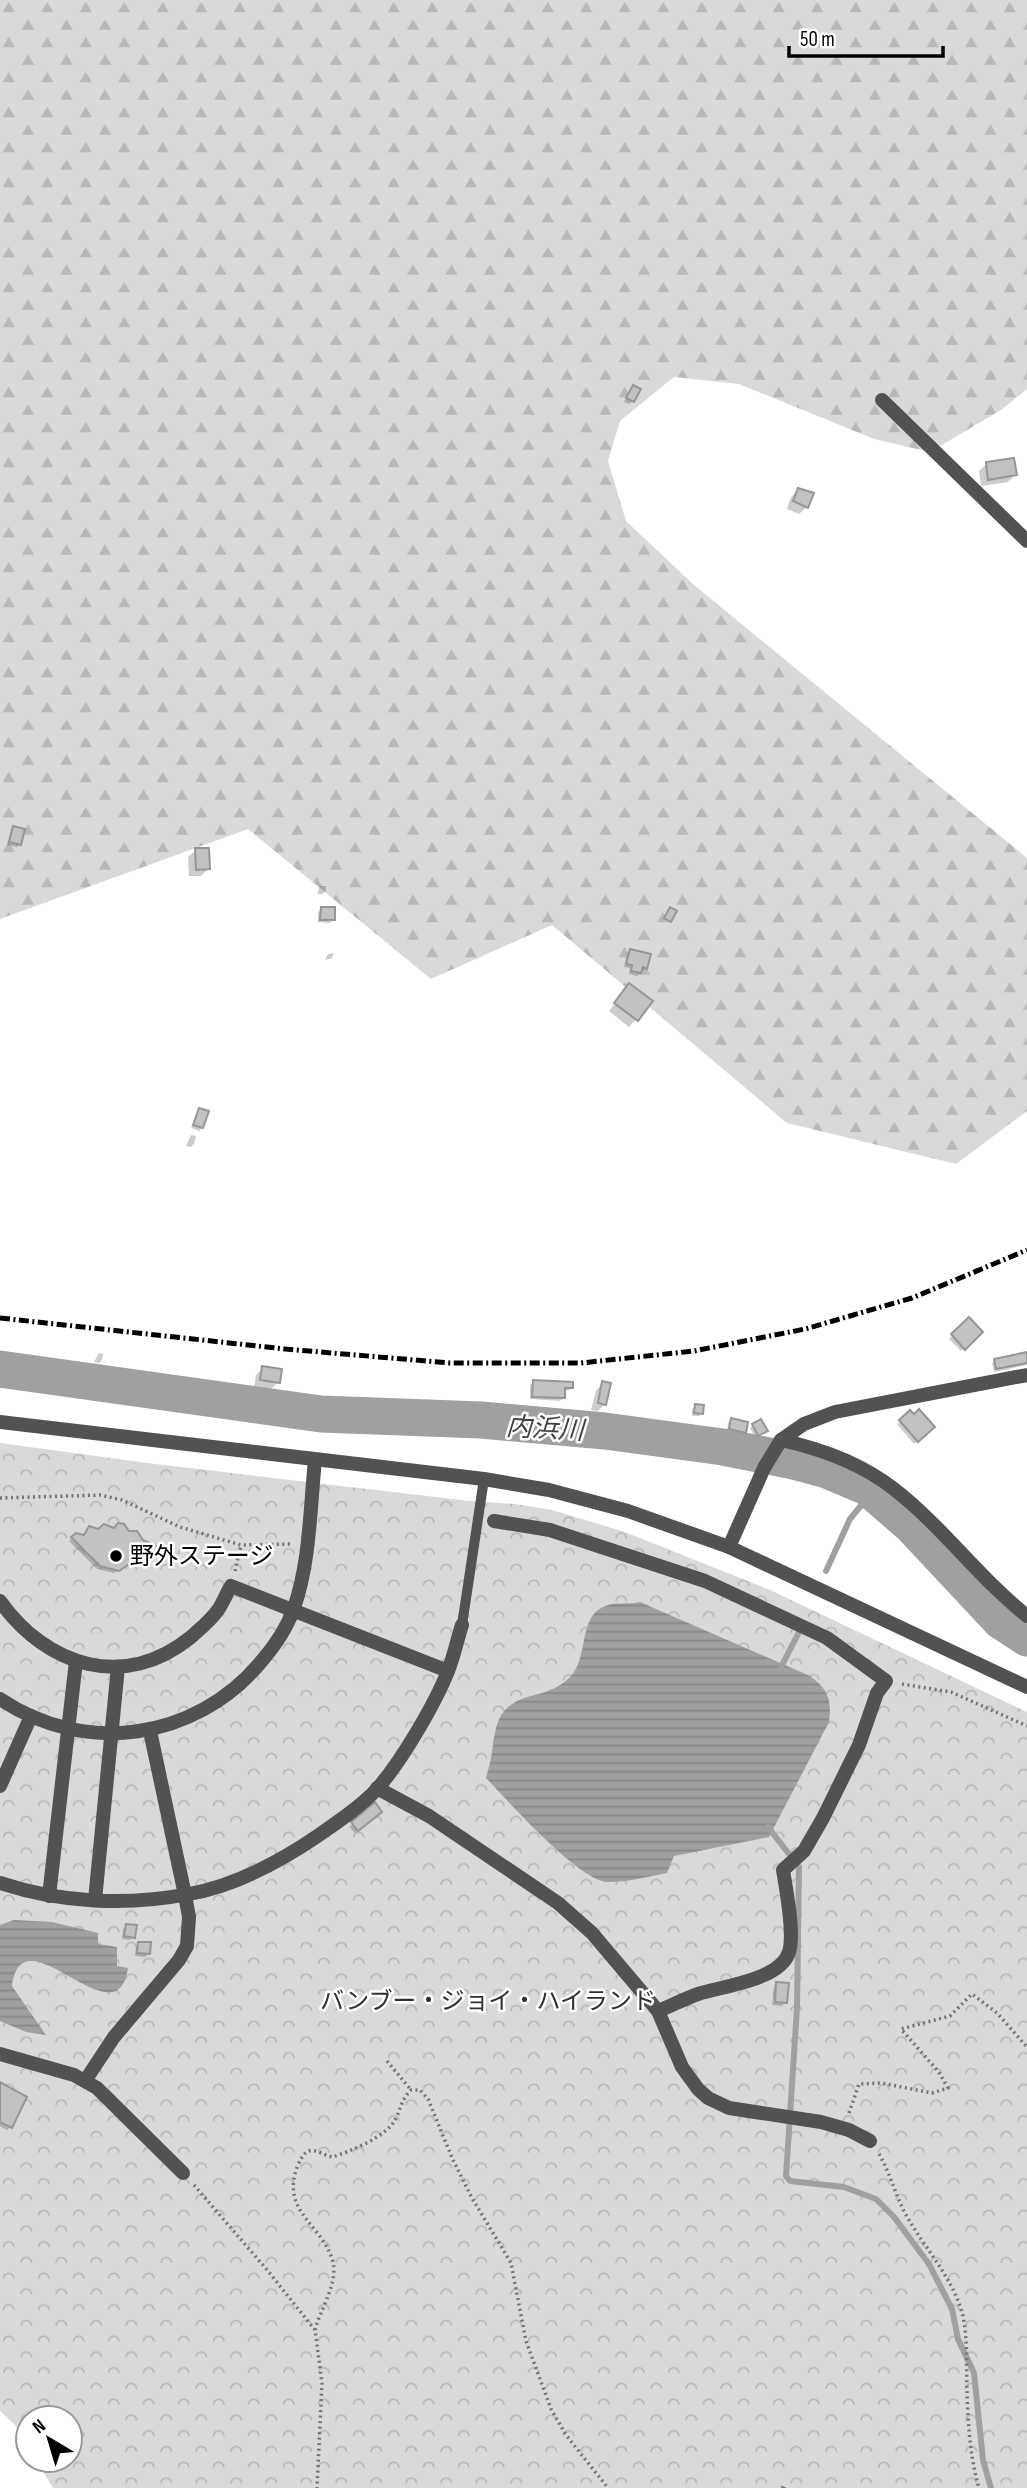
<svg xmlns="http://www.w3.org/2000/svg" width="1027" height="2488" viewBox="0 0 1027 2488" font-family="'Sofia Sans Condensed','Noto Sans JP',sans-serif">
  <defs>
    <pattern id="forest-firs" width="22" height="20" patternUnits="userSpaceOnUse" patternTransform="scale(1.75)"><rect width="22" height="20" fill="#d9d9d9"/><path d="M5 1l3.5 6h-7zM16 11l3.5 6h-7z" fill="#b8b8b8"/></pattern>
    <pattern id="park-crowns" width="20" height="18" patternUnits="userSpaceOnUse" patternTransform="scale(1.75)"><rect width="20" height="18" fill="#d9d9d9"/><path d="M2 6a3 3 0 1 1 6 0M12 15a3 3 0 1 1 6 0" fill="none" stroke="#b8b8b8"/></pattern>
    <pattern id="water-rules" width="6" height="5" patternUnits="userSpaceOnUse" patternTransform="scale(1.75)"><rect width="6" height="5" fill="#a0a0a0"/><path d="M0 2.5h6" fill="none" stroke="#888"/></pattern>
  </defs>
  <rect width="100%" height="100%" fill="#fff"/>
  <polygon fill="url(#forest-firs)" points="0,0 1027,0 1027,389 1001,410 930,452 874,439 739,384 674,377 620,421 608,461 626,521 694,585 1027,858 1027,1111 956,1164 787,1123 552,925 431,979 248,829 0,919"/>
  <polygon fill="url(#park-crowns)" points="0,1443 155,1464 470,1501 515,1504 552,1510 625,1532 768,1589 1027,1712 1027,2488 53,2488 36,2460 70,2460 70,2418 28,2418 28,2446 15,2425 0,2411"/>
  <g fill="url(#water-rules)">
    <path d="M 640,1602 L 810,1676 C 828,1689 832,1700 829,1722 L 769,1837 L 674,1856 L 667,1873 C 647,1877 628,1882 608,1882 C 580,1882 508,1801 486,1778 C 488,1769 491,1761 492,1752 C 496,1722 498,1705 531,1696 C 546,1692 560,1688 570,1677 C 589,1658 578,1618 603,1607 C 614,1601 629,1605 640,1602 Z"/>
    <path d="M 14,1920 L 52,1922 L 98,1933 L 98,1944 L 117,1947 L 117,1966 L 128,1968 C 117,2045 22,1908 12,1986 L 46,2035 L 26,2032 L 0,2021 L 0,1925 Z"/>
  </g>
  <g fill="#0003">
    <polygon points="630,390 633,401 629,404 624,402"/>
    <polygon points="986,464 1015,475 1008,482 981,486 979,471"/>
    <polygon points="799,490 807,507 799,514 787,509 791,497"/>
    <polygon points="14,828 20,844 17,847 7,845 11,831"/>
    <polygon points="196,850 208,869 201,876 189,876 188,857"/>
    <polygon points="320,886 326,886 326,891 322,894 317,894"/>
    <polygon points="321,909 333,920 330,923 318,922 318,912"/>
    <polygon points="630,951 646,968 637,976 629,974 630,968 624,967 627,954"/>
    <polygon points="334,953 332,958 325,960 328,954"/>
    <polygon points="622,993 636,1019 629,1027 609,1011"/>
    <polygon points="199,1110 202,1128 199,1131 191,1128"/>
    <polygon points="191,1135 196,1136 194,1144 191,1147 186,1146"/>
    <polygon points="969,1319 981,1332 961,1351 949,1339"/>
    <polygon points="99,1353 103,1354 102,1360 99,1363 94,1362"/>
    <polygon points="1027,1354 1027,1365 994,1372 992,1363 995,1360"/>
    <polygon points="263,1368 278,1382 271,1389 254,1387 256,1375"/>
    <polygon points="534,1382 571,1388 568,1391 564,1390 563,1398 560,1401 530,1399 530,1385"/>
    <polygon points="603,1383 605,1404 598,1411 591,1410 596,1391"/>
    <polygon points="695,1406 702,1413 699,1416 692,1416 692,1409"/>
    <polygon points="910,1412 932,1427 914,1444 897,1424"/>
    <polygon points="731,1420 745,1432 742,1435 727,1432 728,1423"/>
    <polygon points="753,1425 766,1431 755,1438 750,1428"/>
    <polygon points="89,1528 128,1533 151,1549 114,1573 97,1569 69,1541 72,1538 83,1536"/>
    <polygon points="375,1805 377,1814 355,1833 349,1827"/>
    <polygon points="126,1926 133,1937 130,1940 122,1939 123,1929"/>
    <polygon points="139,1943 148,1954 145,1957 135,1956 136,1947"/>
    <polygon points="777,1984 785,2003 782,2006 772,2005 774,1987"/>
    <polygon points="0,2084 10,2127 7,2130 0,2126"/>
  </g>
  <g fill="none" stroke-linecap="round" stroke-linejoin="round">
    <g stroke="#a0a0a0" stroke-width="6">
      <polyline points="826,1571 850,1519 872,1492"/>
      <polyline points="779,1671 799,1632"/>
      <polyline points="768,1827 799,1867 797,2008 786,2176 790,2181 844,2187 876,2199 894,2217 929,2264 952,2309 958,2339 974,2373 983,2460 991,2488"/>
    </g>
    <polyline stroke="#a0a0a0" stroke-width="37" points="0,1369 321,1414 481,1420 605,1431 723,1447 794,1461 824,1469 867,1487 912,1526 1001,1621 1027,1638"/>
  </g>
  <g fill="#c2c2c2" stroke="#969696" stroke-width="2">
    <polygon points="633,385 641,389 634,402 626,398"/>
    <polygon points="1014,458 1017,475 988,480 986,462"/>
    <polygon points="798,488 814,493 808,508 793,501"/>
    <polygon points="13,826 25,829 21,845 9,842"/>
    <polygon points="195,848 209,848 210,869 196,870"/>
    <polygon points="321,907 335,907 335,920 320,920"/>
    <polygon points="670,907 677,911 671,922 664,918"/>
    <polygon points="630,949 651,954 647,969 643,967 641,973 631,971 632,965 626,964"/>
    <polygon points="629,983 653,1001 638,1021 614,1003"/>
    <polygon points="199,1108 209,1111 203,1128 193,1125"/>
    <polygon points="969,1317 983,1332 965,1350 951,1334"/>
    <polygon points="1027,1352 1027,1363 996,1369 994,1359"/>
    <polygon points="262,1366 282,1369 280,1383 260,1380"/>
    <polygon points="533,1380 573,1382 573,1388 565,1388 565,1398 532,1397"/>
    <polygon points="602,1381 611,1383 606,1405 598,1403"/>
    <polygon points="695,1404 704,1405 703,1414 694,1413"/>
    <polygon points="919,1409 935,1427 918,1442 899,1420 910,1410 914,1414"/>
    <polygon points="731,1418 748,1422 746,1433 729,1429"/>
    <polygon points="761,1419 768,1431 758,1436 752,1424"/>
    <polygon points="118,1523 124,1524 129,1531 137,1531 143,1540 156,1546 119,1571 100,1566 71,1537 76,1533 84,1535 89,1526 98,1529 104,1524 114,1528"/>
    <polygon points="375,1802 382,1812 358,1831 351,1822"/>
    <polygon points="126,1924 137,1925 135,1938 124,1936"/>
    <polygon points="138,1942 151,1942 150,1954 137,1953"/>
    <polygon points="776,1982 789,1983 787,2003 775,2002"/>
    <polygon points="0,2082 27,2097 12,2128 0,2122"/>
  </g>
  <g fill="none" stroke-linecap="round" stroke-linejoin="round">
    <g stroke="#747474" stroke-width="3.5" stroke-dasharray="2 3.5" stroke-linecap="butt">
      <polyline points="0,1498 100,1495 122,1500 180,1527 241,1545 293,1544"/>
      <polyline points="235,1571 241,1545"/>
      <polyline points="902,1684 951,1692 1027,1726"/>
      <polyline points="387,2061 411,2090"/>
      <polyline points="849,2113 859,2084 881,2083 932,2093 948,2088 938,2071 901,2029 950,2016 972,1994 997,2013 1027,2047"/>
      <path d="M 879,2154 C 890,2173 895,2194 905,2213 C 924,2248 953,2277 963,2316 C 968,2341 966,2367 967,2392 C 968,2424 970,2457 979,2488"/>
      <polyline points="194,2185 268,2271 315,2330 322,2383 317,2488"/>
      <path d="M 315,2330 C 320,2310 338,2284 333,2262 C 323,2224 279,2212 298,2165 C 308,2142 315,2152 332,2157 C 349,2152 386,2137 395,2120 C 401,2109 401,2100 411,2090 L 420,2090 L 428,2099 L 453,2160 L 472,2198 L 511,2263 L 526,2341 L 551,2409 L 566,2435 L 608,2488"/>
      <polyline points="782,2488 784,2485 784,2488"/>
    </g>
    <polyline stroke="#525252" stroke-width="10" points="462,1625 484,1479"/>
    <g stroke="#525252" stroke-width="14">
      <path d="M 494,1521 L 550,1530 L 705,1581 L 827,1638 L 886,1681 L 877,1693 L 859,1745 L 823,1818 L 804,1851 L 783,1870 C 786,1889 795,1934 789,1952 C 781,1980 722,1986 698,1994 C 684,1999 671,2006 658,2011"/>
      <path d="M 0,1601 C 47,1667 125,1691 191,1637 C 200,1629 211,1620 218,1610 C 223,1603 226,1594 231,1586 L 448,1671"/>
      <path d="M 0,1699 C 85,1756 195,1740 260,1663 C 274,1647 287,1628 294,1608 C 310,1562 310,1509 315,1460"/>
      <polyline points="0,1786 31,1716"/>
      <polyline points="377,1788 429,1816 558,1903 592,1933 658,2011 682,2067 698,2089 708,2098 729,2108 821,2122 849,2130 870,2141"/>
      <path d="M 0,1883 C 60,1903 127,1906 189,1894 C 234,1886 281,1861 319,1835 C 339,1821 360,1807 377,1789 C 401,1762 435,1704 448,1671 C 454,1656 457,1640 462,1625"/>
      <polyline points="49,1896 76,1661"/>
      <polyline points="95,1900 118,1667"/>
      <polyline points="0,2054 74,2075 97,2088 183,2173"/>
      <polyline points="85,2081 114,2037 179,1960 187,1946 189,1917 185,1895 150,1731"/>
    </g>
    <g stroke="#525252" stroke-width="14">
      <polyline points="882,400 1027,541"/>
      <path d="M 781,1440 C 822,1449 861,1463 894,1489 C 943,1527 979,1578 1027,1616"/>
      <polyline points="729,1547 764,1468 781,1440 804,1424 835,1412 1027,1375"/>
    </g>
    <polyline stroke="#525252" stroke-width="14" points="0,1422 484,1479 549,1490 628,1511 729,1547 1027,1687"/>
    <polyline stroke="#000" stroke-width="5" stroke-dasharray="10 3.5 2 3.5" stroke-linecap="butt" points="0,1318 285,1349 450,1363 581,1363 694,1351 805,1329 912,1298 1027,1250"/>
  </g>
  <circle fill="#000" stroke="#fff" stroke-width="2.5" cx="116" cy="1556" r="7"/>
  <g text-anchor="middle" stroke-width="5" stroke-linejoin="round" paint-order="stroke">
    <g font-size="24" fill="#000" stroke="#fff" text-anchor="start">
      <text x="130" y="1564">野外ステージ</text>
    </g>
    <g font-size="24" fill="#303030" stroke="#fff">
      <text x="488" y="2009">バンブー・ジョイ・ハイランド</text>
    </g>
    <g font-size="26" font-style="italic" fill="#414141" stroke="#fff">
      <text transform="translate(545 1428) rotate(3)" y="9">内浜川</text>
    </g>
  </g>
  <g transform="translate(49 2439) rotate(322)"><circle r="33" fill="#ffffff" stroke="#999999" stroke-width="2"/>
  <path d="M0-5L12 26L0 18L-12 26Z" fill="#000000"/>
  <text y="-10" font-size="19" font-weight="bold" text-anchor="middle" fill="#000000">N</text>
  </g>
  <path d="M789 46v10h154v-10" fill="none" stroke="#000000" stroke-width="3.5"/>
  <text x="800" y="46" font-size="21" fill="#000000" stroke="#ffffff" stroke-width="5" paint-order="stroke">50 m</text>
</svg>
